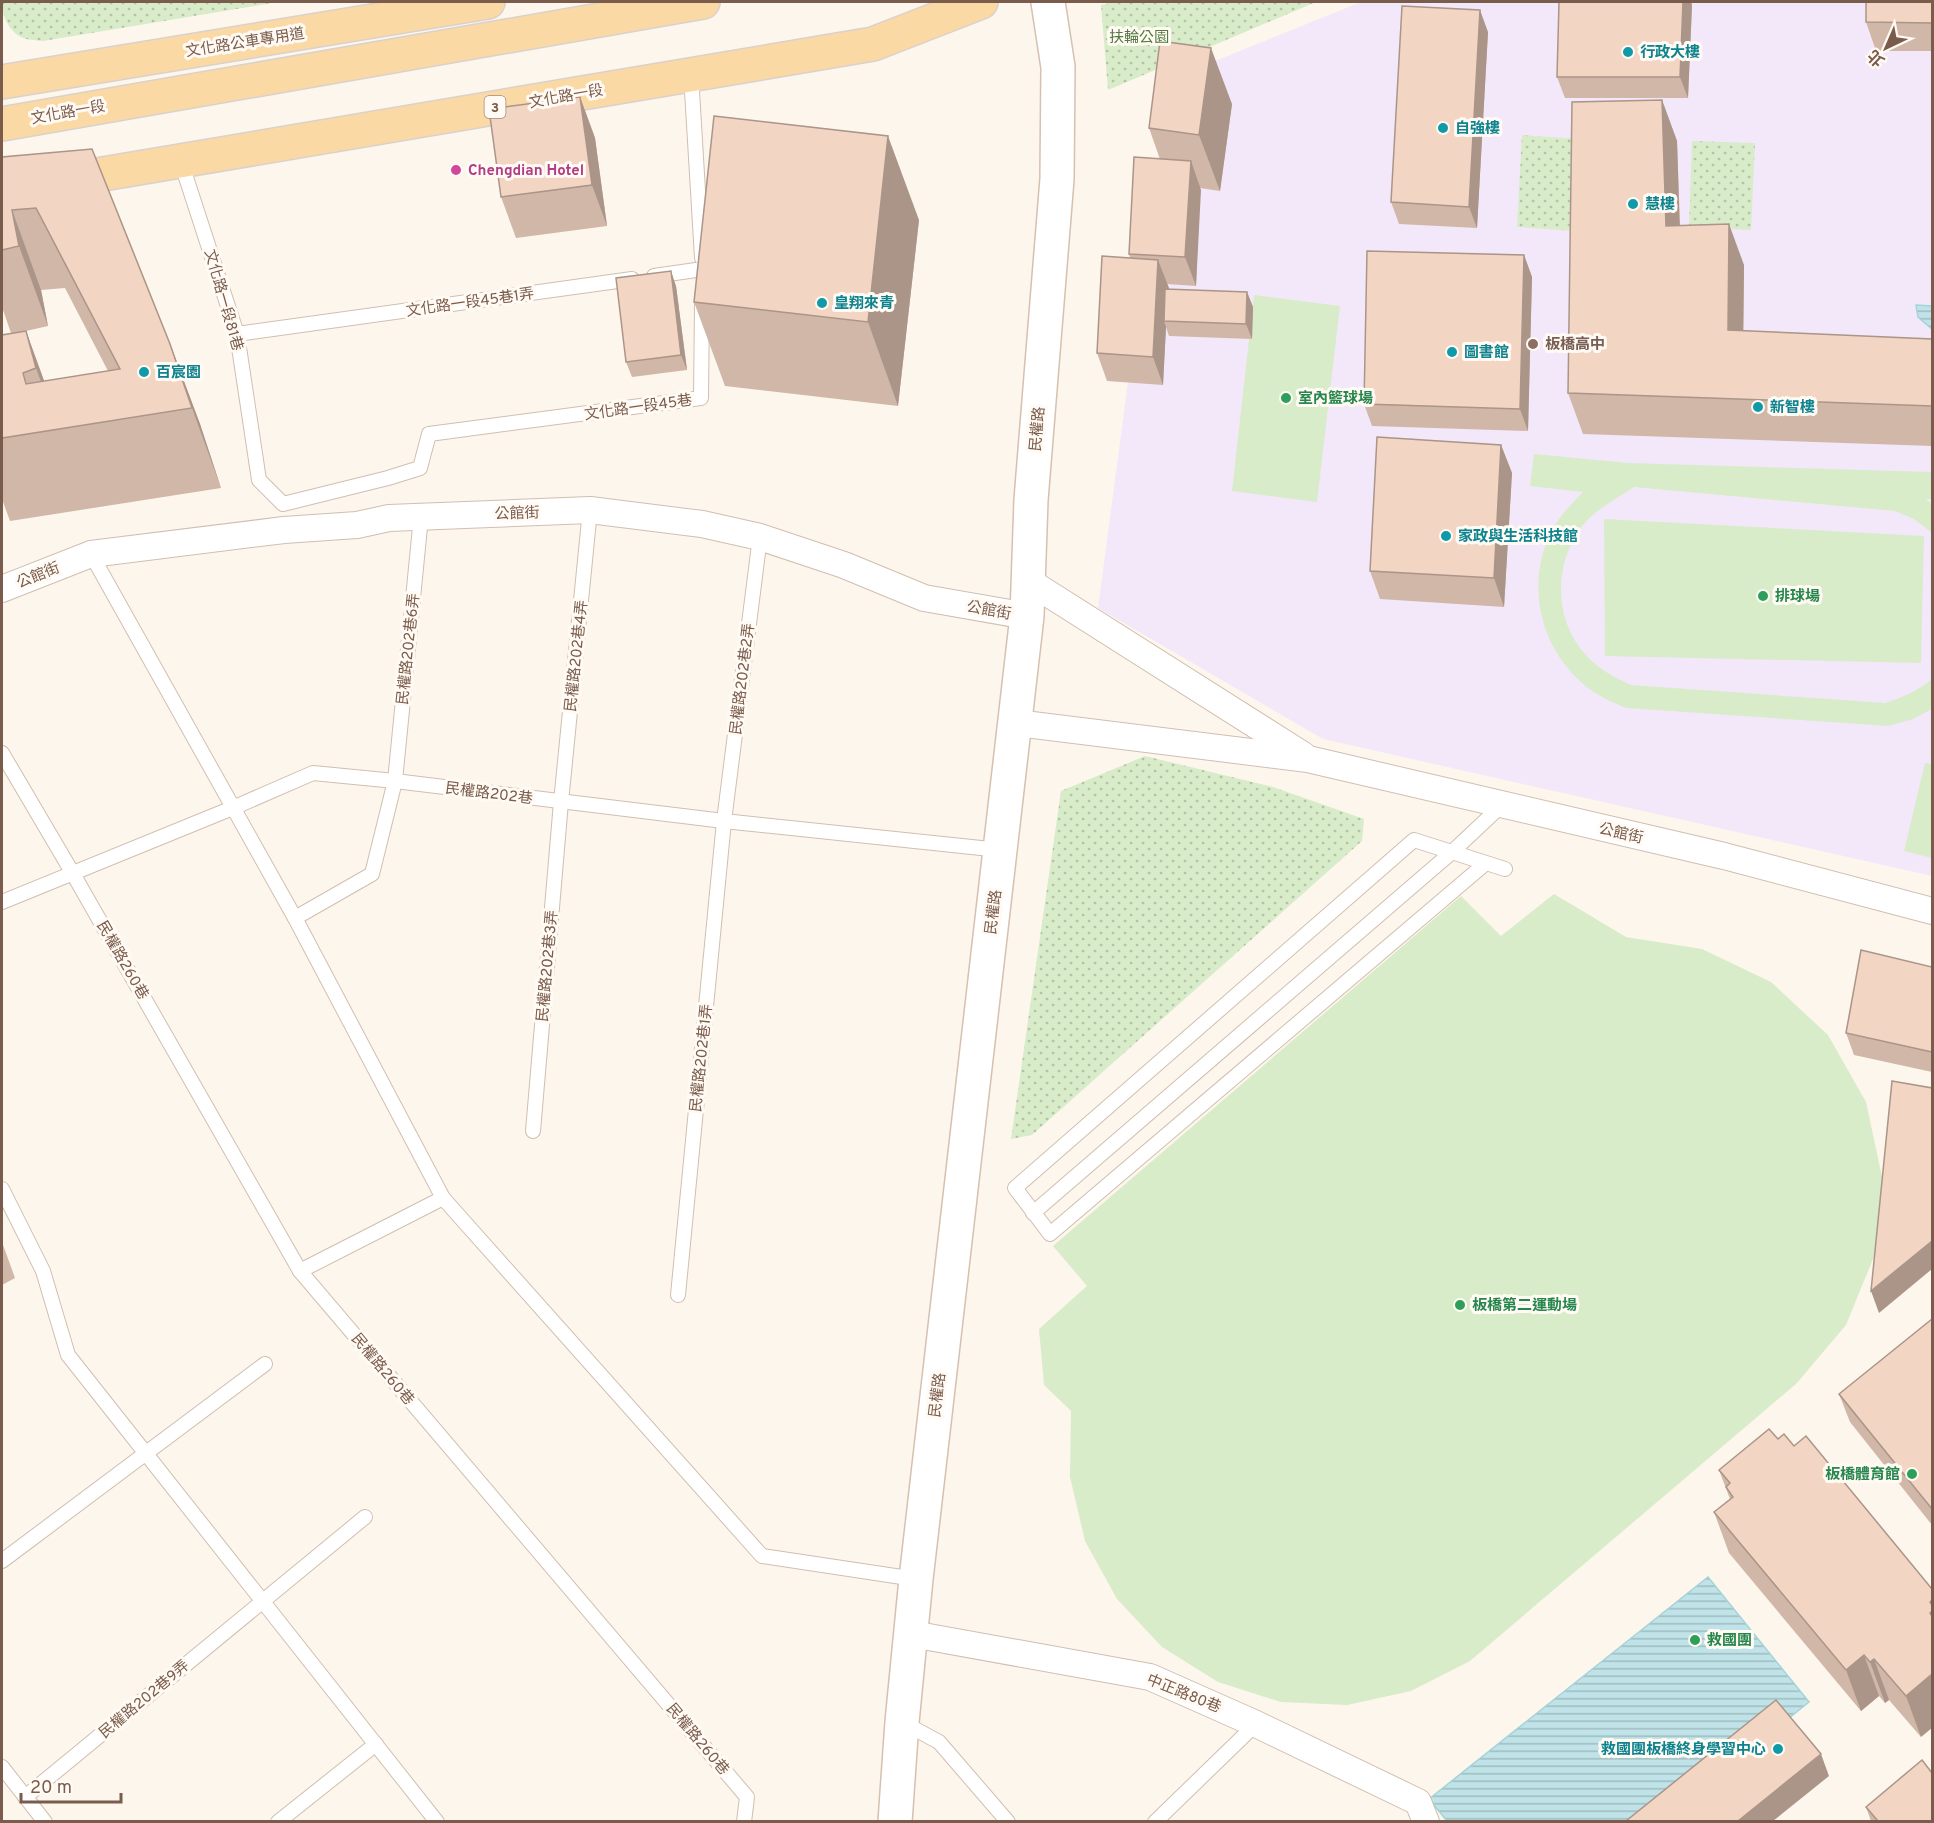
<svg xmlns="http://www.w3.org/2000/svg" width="1934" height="1823" viewBox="0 0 1934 1823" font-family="Overpass,'Noto Sans TC',sans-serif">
  <defs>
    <pattern id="green-dots" width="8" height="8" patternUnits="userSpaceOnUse" patternTransform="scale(1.5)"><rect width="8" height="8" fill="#d8ecc9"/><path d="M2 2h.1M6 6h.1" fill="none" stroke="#b4c2a5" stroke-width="1.8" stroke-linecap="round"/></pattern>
    <pattern id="water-rules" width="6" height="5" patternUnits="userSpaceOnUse" patternTransform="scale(1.5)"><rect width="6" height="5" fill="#bfe3e8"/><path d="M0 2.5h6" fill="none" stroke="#a0bbbe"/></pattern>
  </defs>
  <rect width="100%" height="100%" fill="#fdf6ec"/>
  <polygon fill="#f3e8fa" points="1361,2 1932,2 1932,876 1323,739 1098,608 1168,80"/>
  <g fill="url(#green-dots)">
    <path d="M 2,2 L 278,2 L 43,41 C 37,40 29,40 23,38 C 9,32 2,16 2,2 Z"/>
    <polygon points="1114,2 1316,2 1108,90 1101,5"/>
    <polygon points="1522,135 1579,139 1575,231 1517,227"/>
    <polygon points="1692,141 1755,143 1751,230 1689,227"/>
    <polygon points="1145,756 1273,787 1364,819 1362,841 1032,1135 1011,1139 1061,791"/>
  </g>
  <g fill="#d8ecc9">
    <polygon points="1254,295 1340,306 1317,502 1232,491"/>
    <path d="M 1534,454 L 1628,463 L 1932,472 L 1932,499 L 1926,499 L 1932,504 L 1932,533 L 1914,519 L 1895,511 L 1634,487 C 1616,499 1596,509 1582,526 C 1554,563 1553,619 1585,654 C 1598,669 1614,677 1631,685 L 1885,703 C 1903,697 1918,691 1932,679 L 1932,709 L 1913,719 L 1888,726 L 1626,708 C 1610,701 1595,695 1582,683 C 1539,645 1526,584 1551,532 C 1559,516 1571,505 1583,492 L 1530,486 Z"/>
    <polygon points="1604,519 1924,536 1921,663 1605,656"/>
    <polygon points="1925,763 1932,764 1932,858 1904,851"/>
    <polygon points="1554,894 1626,937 1702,949 1771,982 1828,1035 1866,1102 1882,1177 1875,1254 1846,1325 1796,1384 1470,1661 1411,1691 1347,1705 1281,1702 1218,1682 1162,1647 1117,1599 1085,1541 1070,1477 1071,1411 1044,1385 1039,1329 1087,1286 1053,1246 1461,896 1501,936"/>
  </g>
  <g fill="url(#water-rules)" stroke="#a5d3da" stroke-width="1.5">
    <polygon points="1916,305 1932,306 1932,329 1918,317"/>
    <polygon points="1708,1577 1809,1702 1661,1821 1447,1821 1429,1799"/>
  </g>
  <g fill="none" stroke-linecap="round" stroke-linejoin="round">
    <g stroke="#d1beb0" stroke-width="16">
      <g id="service">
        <polyline points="691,74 702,258"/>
        <polyline points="181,162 237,334 259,480 283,504 388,478 420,468 429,434 701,398 702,304"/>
        <polyline points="654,276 703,269"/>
        <polyline points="237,334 632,279"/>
        <polyline points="91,554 295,918 443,1198 762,1556 915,1579"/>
        <polyline points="2,753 72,872 300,1271 747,1797 744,1822"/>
        <polyline points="1486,863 1050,1234 1015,1188 1414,840 1505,869"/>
        <polyline points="2,902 235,807 313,773 395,781 724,821 1000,850"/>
        <polyline points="295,918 372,874 395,781 421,517"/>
        <polyline points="533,1131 561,802 590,510"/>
        <polyline points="2,1189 43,1271 68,1355 437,1822"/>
        <polyline points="1033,1213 1452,852 1502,805"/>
        <polyline points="300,1271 443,1198"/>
        <polyline points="678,1295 724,821 760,537"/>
        <polyline points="2,1561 265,1364"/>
        <polyline points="902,1722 939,1742 1008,1822"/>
        <polyline points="2,1767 45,1822"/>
        <polyline points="25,1797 365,1517"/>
        <polyline points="278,1822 376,1744"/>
        <polyline points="1155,1822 1256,1724"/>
      </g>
    </g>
    <g stroke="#d1beb0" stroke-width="28">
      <g id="minor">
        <polyline points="1030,582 1303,755"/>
        <polyline points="2,589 91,554 284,530 357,525 389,518 590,510 702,524 760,537 844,565 924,598 1027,616"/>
        <polyline points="1016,723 1308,759 1724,856 1932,911"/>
        <polyline points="912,1634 1150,1677 1256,1724 1418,1802 1426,1822"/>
      </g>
    </g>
    <g stroke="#d6c0b0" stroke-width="36">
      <polyline id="secondary" points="895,1822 902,1722 916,1579 1027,616 1031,500 1057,179 1058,67 1048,2"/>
    </g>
    <g stroke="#dad1cd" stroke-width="36">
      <g id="primary">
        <polyline points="2,82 488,2"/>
        <polyline points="2,124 703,2"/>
        <polyline points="2,191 873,44 981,2"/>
      </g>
    </g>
    <use href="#service" stroke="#fff" stroke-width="14"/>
    <use href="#minor" stroke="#fff" stroke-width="26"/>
    <use href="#secondary" stroke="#fff" stroke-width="33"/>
    <use href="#primary" stroke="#fbd9a5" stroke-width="33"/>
  </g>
  <g fill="#d1b7a8" fill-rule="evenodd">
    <polygon points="1559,2 1691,2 1692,5 1688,98 1565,98 1557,77"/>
    <polygon points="1932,2 1932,51 1876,51 1866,22"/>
    <polygon points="1488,32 1477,228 1399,224 1391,202"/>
    <polygon points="580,97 595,138 607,226 516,238 501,197"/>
    <polygon points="1662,100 1677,141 1680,225 1744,265 1743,331 1932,339 1932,446 1583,434 1568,393"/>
    <polygon points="1232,104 1220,191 1200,188 1196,286 1167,284 1168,289 1247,292 1253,307 1252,339 1169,336 1166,327 1163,385 1107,381 1097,353 1130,258 1129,254 1160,159 1149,128"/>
    <path d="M 2,157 L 170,344 L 200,424 L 221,488 L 10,521 L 2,499 L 2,335 L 11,333 L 2,307 ZM 65,288 L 108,371 L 44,381 L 26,331 L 48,326 L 41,290 Z"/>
    <polygon points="919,220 898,406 725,386 694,302"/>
    <polygon points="1524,255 1532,277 1528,431 1372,426 1364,404"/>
    <polygon points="676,286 687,370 632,377 626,362"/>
    <polygon points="1501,445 1512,473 1504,607 1380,599 1370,571"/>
    <polygon points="1932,967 1932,1072 1854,1055 1846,1033"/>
    <polygon points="2,1242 15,1278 2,1285"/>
    <polygon points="1932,1319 1932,1525 1850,1422 1839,1394"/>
    <polygon points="1778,1439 1794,1446 1932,1589 1921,1737 1889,1700 1885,1703 1879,1696 1861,1711 1729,1553 1714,1512 1730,1499 1719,1470"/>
    <polygon points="1866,1807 1932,1821 1871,1821"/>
  </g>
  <g fill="#aa9588">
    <polygon points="1683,2 1691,2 1692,5 1688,98 1680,77"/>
    <polygon points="1480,10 1488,32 1477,228 1469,207"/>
    <polygon points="1211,48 1232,104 1220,191 1199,135"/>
    <polygon points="580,97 595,138 607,226 592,185"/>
    <polygon points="1662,100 1677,141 1681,267 1666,226"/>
    <polygon points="888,136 919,220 898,406 868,322"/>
    <polygon points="1191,161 1201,190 1196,286 1185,257"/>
    <polygon points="12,210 41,290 48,326 19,246"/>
    <polygon points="1729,224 1744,265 1743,371 1728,330"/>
    <polygon points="1524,255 1532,277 1528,431 1520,409"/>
    <polygon points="1158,260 1169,288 1167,321 1164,321 1166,327 1163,385 1153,357"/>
    <polygon points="671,271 676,286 687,370 681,355"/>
    <polygon points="1247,292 1253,307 1252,339 1246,324"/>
    <polygon points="26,331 55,411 58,429 36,368"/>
    <polygon points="170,344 200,424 221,488 192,408"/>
    <polygon points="1501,445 1512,473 1504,607 1494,578"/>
    <polygon points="1932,1241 1932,1269 1879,1313 1871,1291"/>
    <polygon points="1864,1655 1879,1696 1861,1711 1846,1670"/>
    <polygon points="1874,1659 1889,1700 1885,1703 1870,1662"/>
    <polygon points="1932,1674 1932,1728 1921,1737 1906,1696"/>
    <polygon points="1821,1754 1829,1776 1773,1821 1738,1821"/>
  </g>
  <g fill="#f3d5c3" stroke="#aa9588" stroke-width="1.5">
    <polygon points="1559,2 1683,2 1680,77 1557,77"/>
    <polygon points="1866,2 1932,2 1932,23 1866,22"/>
    <polygon points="1402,6 1480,10 1469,207 1391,202"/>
    <polygon points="1160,41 1211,48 1199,135 1149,128"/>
    <polygon points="580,97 592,185 501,197 489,109"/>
    <polygon points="1662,100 1666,226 1729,224 1728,330 1932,339 1932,406 1568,393 1572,102"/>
    <polygon points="714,116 888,136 868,322 694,302"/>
    <polygon points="92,149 170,344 192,408 2,438 2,335 26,331 36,368 23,373 26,384 120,369 36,208 12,210 19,246 2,250 2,157"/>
    <polygon points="1134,157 1191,161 1185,257 1129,254"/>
    <polygon points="1367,251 1524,255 1520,409 1364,404"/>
    <polygon points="1102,256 1158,260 1153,357 1097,353"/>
    <polygon points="671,271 681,355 626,362 616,278"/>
    <polygon points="1165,289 1247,292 1246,324 1164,321"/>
    <polygon points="1377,437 1501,445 1494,578 1370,571"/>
    <polygon points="1861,950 1932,967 1932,1052 1846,1033"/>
    <polygon points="1892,1081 1932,1088 1932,1241 1871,1291"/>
    <polygon points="1932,1319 1932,1509 1839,1394"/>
    <polygon points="1769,1429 1778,1439 1784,1434 1794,1446 1806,1436 1932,1589 1932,1600 1930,1602 1932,1605 1932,1611 1930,1613 1932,1616 1932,1674 1906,1696 1874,1659 1870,1662 1864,1655 1846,1670 1714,1512 1733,1497 1726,1487 1730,1483 1719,1470"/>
    <polygon points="1776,1700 1821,1754 1738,1821 1626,1821"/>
    <polygon points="1922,1760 1932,1773 1932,1821 1878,1821 1866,1807"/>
  </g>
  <g fill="#0f9aa8" stroke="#fffaf3" stroke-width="2">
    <circle cx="1628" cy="52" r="6"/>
    <circle cx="1443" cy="128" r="6"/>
    <circle cx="1633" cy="204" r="6"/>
    <circle cx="822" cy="303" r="6"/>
    <circle cx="1452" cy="352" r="6"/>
    <circle cx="144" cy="372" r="6"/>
    <circle cx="1758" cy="407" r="6"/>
    <circle cx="1446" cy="536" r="6"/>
    <circle cx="1778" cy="1749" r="6"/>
  </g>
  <circle fill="#d1479c" stroke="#fffaf3" stroke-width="2" cx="456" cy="170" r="6"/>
  <circle fill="#8d6e63" stroke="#fffaf3" stroke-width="2" cx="1533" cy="344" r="6"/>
  <g fill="#2e9e5b" stroke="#fffaf3" stroke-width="2">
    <circle cx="1286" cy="398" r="6"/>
    <circle cx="1763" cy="596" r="6"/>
    <circle cx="1460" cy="1305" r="6"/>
    <circle cx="1912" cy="1474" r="6"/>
    <circle cx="1695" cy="1640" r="6"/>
  </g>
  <g text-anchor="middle" stroke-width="6" stroke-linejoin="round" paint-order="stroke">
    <rect fill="#fffaf3" stroke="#a28b7f" stroke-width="1.5" x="484.5" y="96" width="21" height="22" rx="4.5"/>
    <g font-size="14" font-weight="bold" fill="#7a5c4d">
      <text x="495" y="112">3</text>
    </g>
    <g font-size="15" fill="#537a41" stroke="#fffaf3">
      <text x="1139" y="42">扶輪公園</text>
    </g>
    <g font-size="15" fill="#7a5c4d" stroke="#fffaf3">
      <text transform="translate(245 42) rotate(-9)" y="5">文化路公車專用道</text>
      <text transform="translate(566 96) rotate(-10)" y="5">文化路一段</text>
      <text transform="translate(68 112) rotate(-10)" y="5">文化路一段</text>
      <text transform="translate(224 300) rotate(74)" y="5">文化路一段81巷</text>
      <text transform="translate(470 302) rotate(-8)" y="5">文化路一段45巷1弄</text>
      <text transform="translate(638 407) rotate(-8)" y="5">文化路一段45巷</text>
      <text transform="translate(1037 429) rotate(-85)" y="5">民權路</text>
      <text transform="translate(517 513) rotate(-2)" y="5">公館街</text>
      <text transform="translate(38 575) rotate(-22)" y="5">公館街</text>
      <text transform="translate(989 610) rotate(10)" y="5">公館街</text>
      <text transform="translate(408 649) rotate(-84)" y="5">民權路202巷6弄</text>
      <text transform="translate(576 656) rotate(-84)" y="5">民權路202巷4弄</text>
      <text transform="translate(742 679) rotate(-83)" y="5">民權路202巷2弄</text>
      <text transform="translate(489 793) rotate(7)" y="5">民權路202巷</text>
      <text transform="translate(1621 833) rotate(13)" y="5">公館街</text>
      <text transform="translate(993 912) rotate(-83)" y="5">民權路</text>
      <text transform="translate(123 960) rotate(60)" y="5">民權路260巷</text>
      <text transform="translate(547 966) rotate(-85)" y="5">民權路202巷3弄</text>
      <text transform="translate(701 1058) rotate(-84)" y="5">民權路202巷1弄</text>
      <text transform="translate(383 1369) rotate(50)" y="5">民權路260巷</text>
      <text transform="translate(937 1395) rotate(-83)" y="5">民權路</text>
      <text transform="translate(1184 1693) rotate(22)" y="5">中正路80巷</text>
      <text transform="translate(144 1699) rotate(-40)" y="5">民權路202巷9弄</text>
      <text transform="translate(698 1739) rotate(50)" y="5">民權路260巷</text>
    </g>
    <g font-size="15" font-weight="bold" fill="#0d838f" stroke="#fffaf3" text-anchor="start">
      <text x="1640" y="57">行政大樓</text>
      <text x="1455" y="133">自強樓</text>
      <text x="1645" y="209">慧樓</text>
      <text x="834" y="308">皇翔來青</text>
      <text x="1464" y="357">圖書館</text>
      <text x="156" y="377">百宸園</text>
      <text x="1770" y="412">新智樓</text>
      <text x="1458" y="541">家政與生活科技館</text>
      <text x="1766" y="1754" text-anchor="end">救國團板橋終身學習中心</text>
    </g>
    <g font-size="15" font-weight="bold" fill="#b23c85" stroke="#fffaf3" text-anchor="start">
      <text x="468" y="175">Chengdian Hotel</text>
    </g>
    <g font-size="15" font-weight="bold" fill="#785e54" stroke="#fffaf3" text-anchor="start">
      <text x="1545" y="349">板橋高中</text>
    </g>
    <g font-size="15" font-weight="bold" fill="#27864d" stroke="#fffaf3" text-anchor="start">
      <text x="1298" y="403">室內籃球場</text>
      <text x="1775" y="601">排球場</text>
      <text x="1472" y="1310">板橋第二運動場</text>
      <text x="1900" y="1479" text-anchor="end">板橋體育館</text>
      <text x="1707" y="1645">救國團</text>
    </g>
  </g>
  <rect width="1934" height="1823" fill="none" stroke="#7a5c4d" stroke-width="6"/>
  <g transform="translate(1886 48) rotate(224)" stroke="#fffaf3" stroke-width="4.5" paint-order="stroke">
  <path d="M0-4.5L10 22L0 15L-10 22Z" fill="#7a5c4d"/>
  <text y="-9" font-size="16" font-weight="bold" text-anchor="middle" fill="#7a5c4d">北</text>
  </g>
  <path d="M21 1793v9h100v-9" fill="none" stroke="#7a5c4d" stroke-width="3"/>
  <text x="30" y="1793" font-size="18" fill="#7a5c4d" stroke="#fffaf3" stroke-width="4.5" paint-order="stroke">20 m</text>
</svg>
